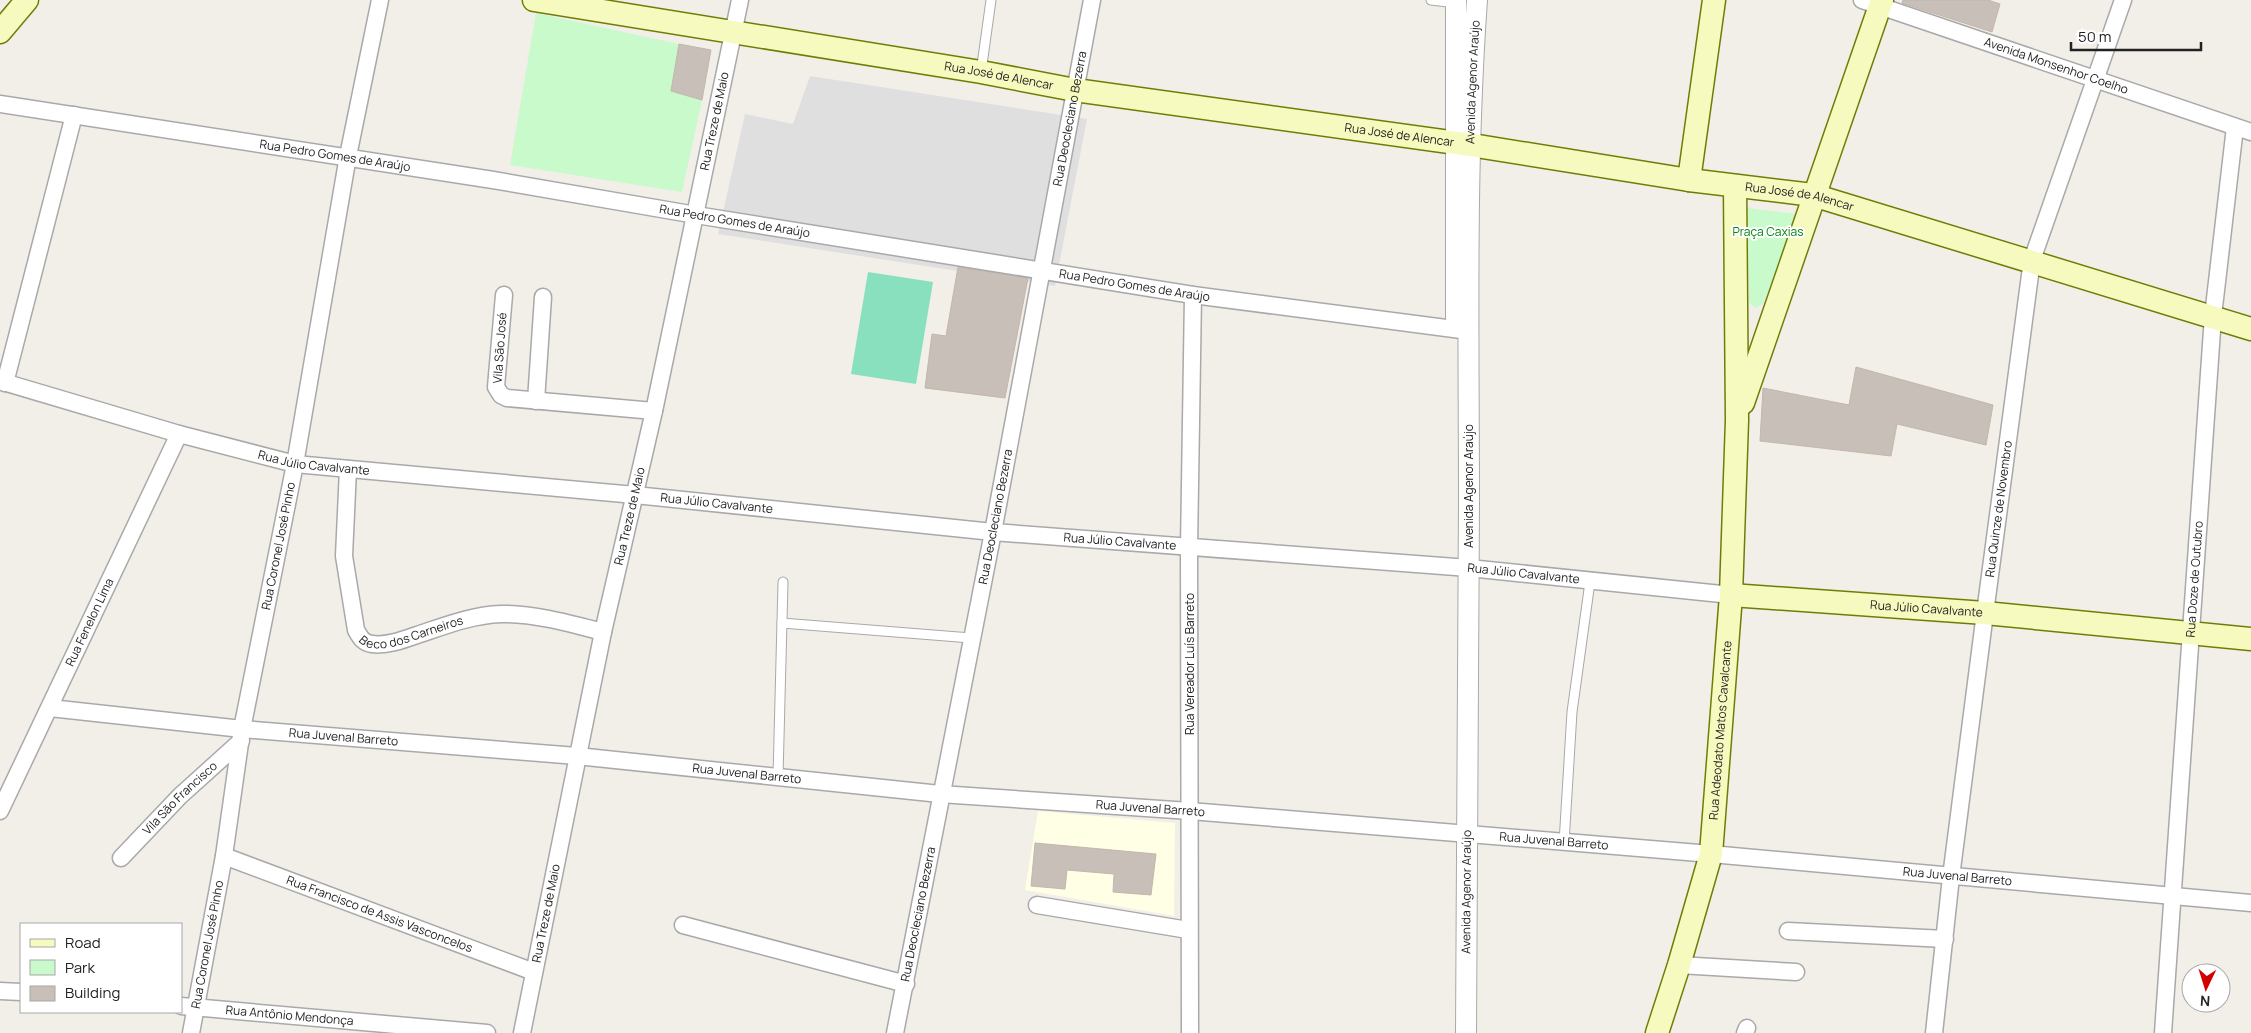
<svg xmlns="http://www.w3.org/2000/svg" width="2251" height="1033" viewBox="0 0 2251 1033" font-family="Manrope,sans-serif">
  <rect width="100%" height="100%" fill="#f2efe9"/>
  <polygon fill="#e0dfdf" points="810,76 1087,119 1055,286 718,234 745,114 793,124"/>
  <polygon fill="#ffffe5" points="1038,811 1175,823 1174,916 1025,890"/>
  <g fill="#c8facc">
    <polygon points="536,13 679,44 671,91 702,100 682,192 510,165"/>
    <polygon points="1747,208 1797,214 1763,304 1755,308 1749,302"/>
  </g>
  <polygon fill="#88e0be" points="868,272 933,282 916,384 851,374"/>
  <g fill="#c7bfb8" stroke="#c4b6ab">
    <polygon points="1903,0 1988,0 2000,4 1992,32 1902,3"/>
    <polygon points="679,44 711,50 702,100 671,91"/>
    <polygon points="958,267 1028,278 1005,398 925,388 932,334 946,336"/>
    <polygon points="1856,367 1993,405 1986,445 1897,424 1891,456 1760,441 1763,388 1849,405"/>
    <polygon points="1035,843 1156,854 1151,895 1113,892 1114,874 1067,870 1065,889 1031,886"/>
  </g>
  <g fill="none" stroke-linecap="round" stroke-linejoin="round">
    <g stroke="#a9a9a9" stroke-width="11">
      <g id="service">
        <polyline points="1431,0 1456,3"/>
        <polyline points="981,72 991,0"/>
        <polyline points="782,623 971,638"/>
        <polyline points="778,777 783,582"/>
        <polyline points="1564,843 1572,712 1590,582"/>
      </g>
    </g>
    <g stroke="#a9a9a9" stroke-width="19">
      <g id="minor">
        <path id="s1" d="M 1862,0 L 2251,132"/>
        <path id="s2" d="M 0,104 L 493,180 L 696,215 L 1193,295 L 1469,331"/>
        <polyline points="504,295 496,387 501,395 507,398 654,411"/>
        <path id="s3" d="M 0,381 L 179,434 L 295,464 L 635,495 L 993,532 L 1469,568 L 1731,595"/>
        <polyline points="5,383 74,115"/>
        <polyline points="536,401 543,297"/>
        <path id="s4" d="M 348,469 L 344,556 L 356,630 C 360,637 363,643 372,644 C 387,646 403,640 417,635 C 444,626 472,615 501,614 C 533,613 572,624 603,632"/>
        <path id="s5" d="M 50,708 L 242,729 L 577,756 L 940,794 L 1190,811 L 1711,854 L 2251,903"/>
        <path id="s6" d="M 0,811 L 179,434"/>
        <path id="s7" d="M 224,856 L 534,972"/>
        <path id="s8" d="M 121,858 L 180,796 L 241,741"/>
        <polyline points="1037,905 1188,930"/>
        <polyline points="683,925 906,984"/>
        <polyline points="1788,931 1945,939"/>
        <polyline points="1679,965 1796,972"/>
        <polyline points="0,991 21,992"/>
        <path id="s9" d="M 181,1006 L 487,1033"/>
        <path id="s10" d="M 191,1033 L 224,856 L 242,729 L 295,464 L 348,156 L 380,0"/>
        <path id="s11" d="M 522,1033 L 603,632 L 654,411 L 740,0"/>
        <path id="s12" d="M 895,1033 L 993,532 L 1092,0"/>
        <polyline points="1190,1033 1189,548 1193,295"/>
        <polyline points="1745,1033 1747,1028"/>
        <path id="s13" d="M 1934,1033 L 1951,877 L 1985,613 L 2032,260 L 2123,0"/>
        <path id="s14" d="M 2163,1033 L 2213,316 L 2235,127"/>
      </g>
    </g>
    <g stroke="#a9a9a9" stroke-width="22">
      <g id="tertiary">
        <polyline points="1456,318 1456,0"/>
        <path id="s15" d="M 1466,1033 C 1466,856 1469,680 1469,503 C 1469,336 1465,167 1477,0"/>
      </g>
    </g>
    <g stroke="#707d05" stroke-width="25">
      <g id="secondary">
        <path id="s16" d="M 534,0 L 981,72 L 1075,90 L 1471,145 L 1689,180 L 1813,195 L 2251,329"/>
        <polyline points="0,32 27,0"/>
        <polyline points="1689,180 1714,0"/>
        <polyline points="1743,403 1882,0"/>
        <path id="s17" d="M 1731,595 L 1985,613 L 2251,639"/>
        <path id="s18" d="M 1657,1033 L 1679,965 L 1711,854 L 1731,595 L 1737,420 L 1735,186"/>
      </g>
    </g>
    <use href="#service" stroke="#fff" stroke-width="9"/>
    <use href="#minor" stroke="#fff" stroke-width="16"/>
    <use href="#tertiary" stroke="#fff" stroke-width="20"/>
    <use href="#secondary" stroke="#f7fabf" stroke-width="22"/>
  </g>
  <g text-anchor="middle" stroke-width="4" stroke-linejoin="round" paint-order="stroke">
    <g font-size="12" fill="#222" stroke="#fff">
      <text dy="4" stroke="none"><textPath href="#s1" startOffset="205">Avenida Monsenhor Coelho</textPath></text>
      <text dy="4" stroke="none"><textPath href="#s16" startOffset="471">Rua José de Alencar</textPath></text>
      <text dy="4" stroke="none"><textPath href="#s15" startOffset="951">Avenida Agenor Araújo</textPath></text>
      <text dy="4" stroke="none"><textPath href="#s12" startOffset="931">Rua Deocleciano Bezerra</textPath></text>
      <text dy="4" stroke="none"><textPath href="#s11" startOffset="932">Rua Treze de Maio</textPath></text>
      <text dy="4" stroke="none"><textPath href="#s16" startOffset="876">Rua José de Alencar</textPath></text>
      <text dy="4" stroke="none"><textPath href="#s2" startOffset="339">Rua Pedro Gomes de Araújo</textPath></text>
      <text dy="4" stroke="none"><textPath href="#s16" startOffset="1281">Rua José de Alencar</textPath></text>
      <text dy="4" stroke="none"><textPath href="#s2" startOffset="744">Rua Pedro Gomes de Araújo</textPath></text>
      <text dy="4" stroke="none"><textPath href="#s2" startOffset="1149">Rua Pedro Gomes de Araújo</textPath></text>
      <text transform="translate(500 348) rotate(-86)" y="4">Vila São José</text>
      <text dy="4" stroke="none"><textPath href="#s3" startOffset="325">Rua Júlio Cavalvante</textPath></text>
      <text transform="translate(1469 486) rotate(-90)" y="4">Avenida Agenor Araújo</text>
      <text dy="4" stroke="none"><textPath href="#s3" startOffset="730">Rua Júlio Cavalvante</textPath></text>
      <text dy="4" stroke="none"><textPath href="#s13" startOffset="528">Rua Quinze de Novembro</textPath></text>
      <text dy="4" stroke="none"><textPath href="#s11" startOffset="528">Rua Treze de Maio</textPath></text>
      <text dy="4" stroke="none"><textPath href="#s12" startOffset="526">Rua Deocleciano Bezerra</textPath></text>
      <text dy="4" stroke="none"><textPath href="#s3" startOffset="1135">Rua Júlio Cavalvante</textPath></text>
      <text dy="4" stroke="none"><textPath href="#s10" startOffset="495">Rua Coronel José Pinho</textPath></text>
      <text dy="4" stroke="none"><textPath href="#s3" startOffset="1540">Rua Júlio Cavalvante</textPath></text>
      <text dy="4" stroke="none"><textPath href="#s14" startOffset="455">Rua Doze de Outubro</textPath></text>
      <text dy="4" stroke="none"><textPath href="#s17" startOffset="196">Rua Júlio Cavalvante</textPath></text>
      <text dy="4" stroke="none"><textPath href="#s6" startOffset="209">Rua Fenelon Lima</textPath></text>
      <text dy="4" stroke="none"><textPath href="#s4" startOffset="225">Beco dos Carneiros</textPath></text>
      <text transform="translate(1190 664) rotate(-90)" y="4">Rua Vereador Luís Barreto</text>
      <text dy="4" stroke="none"><textPath href="#s18" startOffset="311">Rua Adeodato Matos Cavalcante</textPath></text>
      <text dy="4" stroke="none"><textPath href="#s5" startOffset="295">Rua Juvenal Barreto</textPath></text>
      <text dy="4" stroke="none"><textPath href="#s5" startOffset="700">Rua Juvenal Barreto</textPath></text>
      <text dy="4" stroke="none"><textPath href="#s8" startOffset="84">Vila São Francisco</textPath></text>
      <text dy="4" stroke="none"><textPath href="#s5" startOffset="1105">Rua Juvenal Barreto</textPath></text>
      <text dy="4" stroke="none"><textPath href="#s5" startOffset="1510">Rua Juvenal Barreto</textPath></text>
      <text dy="4" stroke="none"><textPath href="#s5" startOffset="1915">Rua Juvenal Barreto</textPath></text>
      <text dy="4" stroke="none"><textPath href="#s15" startOffset="141">Avenida Agenor Araújo</textPath></text>
      <text dy="4" stroke="none"><textPath href="#s11" startOffset="122">Rua Treze de Maio</textPath></text>
      <text dy="4" stroke="none"><textPath href="#s7" startOffset="166">Rua Francisco de Assis Vasconcelos</textPath></text>
      <text dy="4" stroke="none"><textPath href="#s12" startOffset="121">Rua Deocleciano Bezerra</textPath></text>
      <text dy="4" stroke="none"><textPath href="#s10" startOffset="90">Rua Coronel José Pinho</textPath></text>
      <text dy="4" stroke="none"><textPath href="#s9" startOffset="109">Rua Antônio Mendonça</textPath></text>
    </g>
    <g font-size="12" fill="#0c8416" stroke="#fff">
      <text x="1768" y="236">Praça Caxias</text>
    </g>
  </g>
  <rect x="20" y="923" width="162" height="90" fill="#ffffff" stroke="#a7a7a7"/>
  <rect x="30" y="939" width="25" height="8" fill="#f7fabf" stroke="#a7a7a7"/>
  <text x="65" y="948" font-size="15" fill="#222222">Road</text>
  <rect x="30" y="960" width="25" height="15" fill="#c8facc" stroke="#a7a7a7"/>
  <text x="65" y="973" font-size="15" fill="#222222">Park</text>
  <rect x="30" y="986" width="25" height="15" fill="#c7bfb8" stroke="#a7a7a7"/>
  <text x="65" y="998" font-size="15" fill="#222222">Building</text>
  <g transform="translate(2206 988) rotate(184)"><circle r="24" fill="#ffffff" stroke="#a7a7a7"/>
  <path d="M0-4L9 19L0 12L-9 19Z" fill="#d40000"/>
  <text y="-8" font-size="14" font-weight="bold" text-anchor="middle" fill="#222222">N</text>
  </g>
  <path d="M2071 42v8h130v-8" fill="none" stroke="#222222" stroke-width="2.5"/>
  <text x="2078" y="42" font-size="15" fill="#222222" stroke="#ffffff" stroke-width="4" paint-order="stroke">50 m</text>
</svg>
